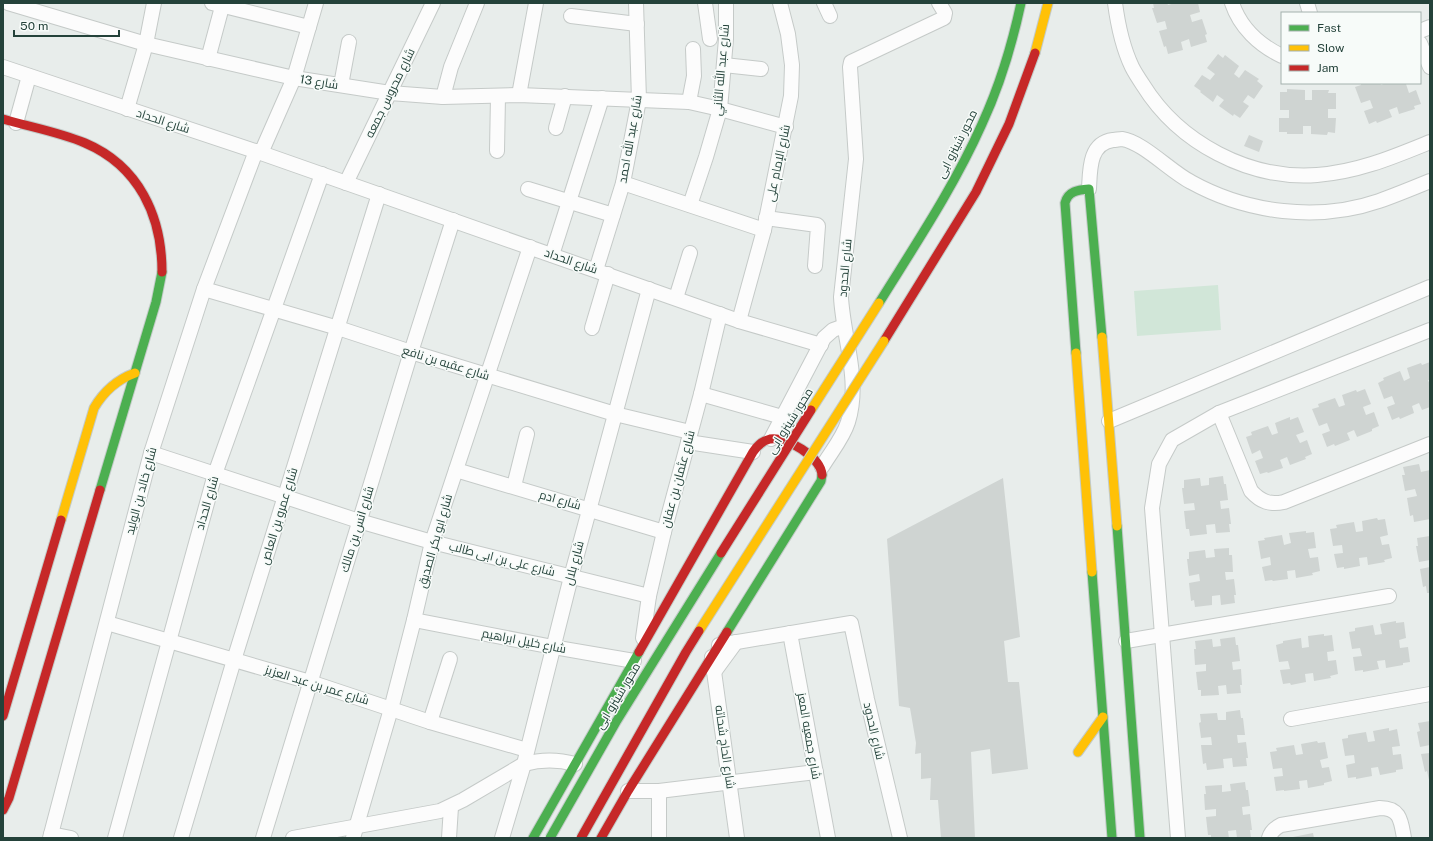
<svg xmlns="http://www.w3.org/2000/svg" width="1433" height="841" viewBox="0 0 1433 841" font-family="'Public Sans',Cairo,sans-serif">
  <rect width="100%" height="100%" fill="#e8edeb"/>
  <polygon fill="#d1e6d8" points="1218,285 1221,330 1137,336 1134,291"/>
  <g fill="#cfd4d2">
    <polygon points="1153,3 1167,3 1168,5 1175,3 1198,3 1200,12 1190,15 1192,22 1202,19 1207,34 1205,35 1207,42 1191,47 1189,39 1181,42 1183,50 1168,54 1166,46 1164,47 1159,31 1167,29 1165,21 1157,23 1152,8 1154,8"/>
    <polygon points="1218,54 1223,58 1225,55 1239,66 1234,74 1239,78 1245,70 1259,79 1257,81 1263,86 1254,99 1248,95 1243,102 1249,106 1240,118 1234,114 1233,116 1219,106 1224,100 1217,95 1213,102 1200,92 1201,91 1194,86 1202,75 1210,80 1215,74 1207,68"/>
    <polygon points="1361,83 1380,83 1381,85 1386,83 1409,83 1406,84 1409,93 1416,90 1421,104 1414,106 1415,109 1399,114 1397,107 1389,110 1392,117 1377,123 1376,121 1369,124 1364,111 1373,108 1370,100 1361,103 1355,87 1361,85"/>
    <polygon points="1287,89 1305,90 1305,100 1312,100 1312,90 1329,90 1328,93 1336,93 1336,109 1328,109 1328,118 1336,118 1335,133 1328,132 1327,135 1311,134 1311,126 1303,126 1303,134 1287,134 1287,132 1279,132 1279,118 1289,118 1289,110 1280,110 1280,92 1287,92"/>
    <polygon points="1249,135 1263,141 1259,152 1244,146"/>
    <polygon points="1430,362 1430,380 1428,380 1430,385 1430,407 1422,410 1419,403 1412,406 1414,413 1400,419 1399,417 1392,420 1387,407 1395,404 1392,396 1384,399 1378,383 1384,380 1383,378 1400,371 1404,381 1410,378 1407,368 1421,363 1422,365"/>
    <polygon points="1365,389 1371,404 1363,407 1366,415 1374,412 1379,426 1372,429 1372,431 1357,437 1354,430 1347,433 1350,440 1335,446 1334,444 1327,447 1322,434 1330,431 1327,423 1319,426 1312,409 1319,407 1318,404 1335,398 1339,407 1345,405 1342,395 1356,390 1357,392"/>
    <polygon points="1290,417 1290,420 1298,417 1304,432 1296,435 1300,443 1307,440 1312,454 1305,457 1306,459 1290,465 1287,457 1280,460 1283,468 1268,473 1267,472 1260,474 1255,461 1263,458 1260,450 1252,454 1246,437 1252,435 1251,432 1268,426 1272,435 1278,433 1275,423"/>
    <polygon points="1419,464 1421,472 1430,470 1430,519 1414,522 1413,515 1410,516 1407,498 1417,496 1415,489 1405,491 1402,475 1405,475 1403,467"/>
    <polygon points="1223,476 1224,484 1226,484 1228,500 1220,501 1221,509 1229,508 1231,524 1229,524 1230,532 1216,533 1215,524 1206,525 1207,534 1190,536 1189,529 1186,529 1184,511 1195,510 1194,503 1184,504 1182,488 1184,488 1184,480 1200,478 1201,486 1209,485 1209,478"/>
    <polygon points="1003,478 1020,637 1004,641 1008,682 1019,682 1028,769 992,774 990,749 971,752 975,838 941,838 938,800 930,800 931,778 921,779 921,753 915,754 916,743 910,708 899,706 887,539"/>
    <polygon points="1377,518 1378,520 1385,519 1388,535 1380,537 1382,545 1389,544 1392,558 1384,560 1385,562 1368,565 1367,557 1359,558 1360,566 1344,569 1344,567 1337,568 1334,554 1343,553 1342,545 1333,546 1330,529 1337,528 1336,525 1354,522 1356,532 1363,531 1362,521"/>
    <polygon points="1306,531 1306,533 1314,532 1316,548 1308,549 1310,558 1318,557 1320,571 1312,573 1313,575 1296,578 1295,570 1287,571 1288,579 1273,581 1272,580 1265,581 1262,567 1271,565 1270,557 1261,559 1258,541 1265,540 1264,538 1282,535 1284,545 1291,543 1289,533"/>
    <polygon points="1430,536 1430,560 1419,562 1416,546 1418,546 1417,538"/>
    <polygon points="1229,548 1229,555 1232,555 1233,572 1225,572 1226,580 1234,579 1236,595 1234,595 1235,603 1221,605 1220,595 1212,596 1212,605 1195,607 1194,600 1191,601 1189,583 1200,581 1199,574 1189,576 1187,559 1189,559 1189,552 1205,550 1206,558 1215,557 1214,549"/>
    <polygon points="1430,567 1430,593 1427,593 1426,586 1423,587 1420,569"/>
    <polygon points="1396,621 1396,623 1404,622 1406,638 1399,640 1400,648 1408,647 1410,662 1403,663 1403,665 1386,668 1385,660 1377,661 1379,669 1363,672 1363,670 1355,671 1353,657 1362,656 1360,648 1352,649 1349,632 1355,631 1355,628 1373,625 1375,635 1382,634 1380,624"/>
    <polygon points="1324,634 1324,636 1332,635 1334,651 1327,652 1328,661 1336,660 1338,674 1330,676 1331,678 1314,681 1313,673 1305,674 1306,682 1291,685 1290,683 1283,684 1280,670 1290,669 1288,661 1279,662 1276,645 1283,643 1283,641 1301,638 1302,648 1309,647 1308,636"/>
    <polygon points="1235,637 1236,645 1238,645 1240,661 1232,662 1233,670 1241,669 1242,685 1240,685 1241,693 1227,694 1226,685 1218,686 1219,695 1201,696 1201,690 1198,690 1196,672 1206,671 1206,664 1195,665 1194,649 1196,649 1195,641 1212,639 1213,647 1221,646 1220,639"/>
    <polygon points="1240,710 1241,718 1243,718 1245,735 1237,735 1238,743 1246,742 1248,758 1246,758 1247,766 1233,767 1232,758 1223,759 1224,768 1207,770 1206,763 1203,764 1201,745 1212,745 1211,737 1201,738 1199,723 1201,722 1200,714 1217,713 1218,720 1226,720 1226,712"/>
    <polygon points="1430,721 1430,745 1420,747 1417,732 1420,731 1418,723"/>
    <polygon points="1389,728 1389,731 1397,729 1400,746 1392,747 1393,755 1401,754 1403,769 1396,770 1396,772 1380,775 1378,767 1371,768 1372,776 1356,779 1356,777 1348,778 1346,765 1355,763 1354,755 1345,756 1342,739 1348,738 1348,735 1366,732 1368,742 1375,741 1373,731"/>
    <polygon points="1317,741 1318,743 1325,742 1328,758 1320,760 1322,768 1329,767 1332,781 1324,783 1324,785 1308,788 1307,780 1299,781 1300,789 1284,791 1284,790 1276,791 1274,777 1283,776 1282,768 1273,769 1270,752 1277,751 1276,748 1294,745 1296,755 1303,754 1301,744"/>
    <polygon points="1430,753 1430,780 1429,780 1427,771 1425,772 1421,754"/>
    <polygon points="1245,782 1246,790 1248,790 1250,806 1242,807 1243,815 1250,814 1252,830 1250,830 1251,838 1237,838 1236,830 1228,831 1229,838 1211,838 1211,835 1208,835 1206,817 1216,816 1216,809 1205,810 1204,794 1206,794 1205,786 1222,785 1222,792 1231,791 1230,784"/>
    <polygon points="1313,833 1314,838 1293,838 1293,837"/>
  </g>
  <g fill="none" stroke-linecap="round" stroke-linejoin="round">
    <g stroke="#c5cac8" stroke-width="16">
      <g id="street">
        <polyline points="8,3 146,44 294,78 390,93 443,97 519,95 689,102 720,109 786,127"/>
        <polyline points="212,3 309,27"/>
        <polyline points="705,3 710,39"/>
        <polyline points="824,3 830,16"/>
        <path d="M 1115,3 C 1118,26 1122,46 1132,67 C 1135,73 1139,79 1143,85 C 1179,143 1249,180 1317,175 C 1358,172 1393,157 1430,142"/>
        <path d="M 1232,3 C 1240,27 1259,45 1282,56"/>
        <polyline points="1307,3 1310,13"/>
        <polyline points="571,16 637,24"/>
        <polyline points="1420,31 1430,27"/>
        <polyline points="1420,43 1430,67"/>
        <polyline points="208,59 223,3"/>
        <polyline points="724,65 761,69"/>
        <polyline points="3,67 261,153 739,321 821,345"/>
        <polyline points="341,85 349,42"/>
        <polyline points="519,95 536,3"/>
        <polyline points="443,97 451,67 477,3"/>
        <polyline points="689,102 694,76 693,49"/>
        <polyline points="127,109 146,44 154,3"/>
        <polyline points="16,123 29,76"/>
        <polyline points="556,128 565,96"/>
        <polyline points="497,151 498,96"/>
        <polyline points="261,153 294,78 316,3"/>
        <polyline points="346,183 433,3"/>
        <polyline points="623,183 764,230"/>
        <polyline points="528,189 613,215"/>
        <path d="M 1089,189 C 1090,170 1089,143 1113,140 C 1116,140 1119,139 1122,139 C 1143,142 1171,172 1191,182 C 1247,213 1318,222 1379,201 C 1396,195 1413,188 1430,181"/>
        <polyline points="690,205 706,157 720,109 726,39 726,3"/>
        <polyline points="766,218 817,225 818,226 815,266"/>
        <polyline points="552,255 602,98"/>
        <polyline points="596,270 623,183 639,100 636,3"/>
        <polyline points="204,289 338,328 411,352 615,414 690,432"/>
        <polyline points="676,298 690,253"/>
        <polyline points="739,321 764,230 791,96 792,65 788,34 780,3"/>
        <polyline points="592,328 608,274"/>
        <polyline points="701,394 782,417"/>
        <path d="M 1219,413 L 1251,491 C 1261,502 1270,505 1284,502 L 1430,444"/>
        <polyline points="1109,421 1430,287"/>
        <polyline points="771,439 824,338 833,330 844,326"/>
        <polyline points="688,442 753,452"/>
        <polyline points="151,453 359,521 432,542 649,596"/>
        <path d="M 822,467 C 831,452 843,438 848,422 C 861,380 843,338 841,297 L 856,159 L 850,67 L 851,62 L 944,18 L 945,13 L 939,3"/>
        <polyline points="456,470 664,532"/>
        <polyline points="514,486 527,434"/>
        <polyline points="414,620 553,647 634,661"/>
        <polyline points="107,623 310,682 430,722 527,750"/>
        <polyline points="790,633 828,838"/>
        <polyline points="643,638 649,596 664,532 701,394 720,314"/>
        <polyline points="1126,641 1389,596"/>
        <polyline points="719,645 851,623 867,699 900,838"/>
        <polyline points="712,657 737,838"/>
        <polyline points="714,672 736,642"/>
        <polyline points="1291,719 1430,694"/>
        <polyline points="430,722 450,659"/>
        <polyline points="628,791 659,791 816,772"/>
        <polyline points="51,834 71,838"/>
        <polyline points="50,838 151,453 204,289 256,151"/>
        <polyline points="115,838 215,474 322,174"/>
        <polyline points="181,838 234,660 379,194"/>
        <polyline points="263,838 411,352 453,220"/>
        <path d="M 293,838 L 440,811 L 463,800 L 524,764 C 542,759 557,759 575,764"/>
        <polyline points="353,838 391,709 414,620 432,542 530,247"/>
        <polyline points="449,838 451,807"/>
        <polyline points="502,838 524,764 571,577 649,289"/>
        <polyline points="659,838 659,791"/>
        <polyline points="1178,838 1152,508 1159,464 1172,440 1219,413 1430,330"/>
        <path d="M 1269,838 C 1271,831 1275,828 1281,825 L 1380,808 C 1401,808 1401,822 1404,838"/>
      </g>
    </g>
    <g stroke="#c3cbc8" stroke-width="11">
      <g id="fast">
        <path d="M 879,303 C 915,245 954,187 982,124 C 1000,85 1012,45 1021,3"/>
        <path d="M 1076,353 L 1065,203 C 1068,191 1078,190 1089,189 L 1102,337"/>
        <polyline points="100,490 156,302 162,272"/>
        <polyline points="1117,526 1140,838"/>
        <polyline points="1092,572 1112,838"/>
        <polyline points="727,632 821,481 822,475"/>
        <polyline points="533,838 639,652"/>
      </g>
    </g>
    <g stroke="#c3cbc8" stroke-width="11">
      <g id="slow">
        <polyline points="1035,53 1048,3"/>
        <polyline points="1102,337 1117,526"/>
        <polyline points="1076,353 1092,572"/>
        <path d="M 61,520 L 94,408 C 104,391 116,380 135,373"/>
        <polyline points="1078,752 1103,717"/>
      </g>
    </g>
    <g stroke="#c3cbc8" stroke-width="11">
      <g id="jam">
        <path d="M 3,119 C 30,127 59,132 85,143 C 139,166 162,216 162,272"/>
        <polyline points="884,341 976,192 1009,124 1035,53"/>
        <path d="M 639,652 L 753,452 C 757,446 762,441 770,439 C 786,436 821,457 822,475"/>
        <polyline points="3,716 61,520"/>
        <polyline points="3,810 9,798 100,490"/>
        <polyline points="601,838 628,791 727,632"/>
      </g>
    </g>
    <use href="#street" stroke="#fcfcfc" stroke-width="14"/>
    <use href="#fast" stroke="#4caf50" stroke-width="9"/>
    <use href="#slow" stroke="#ffc107" stroke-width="9"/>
    <use href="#jam" stroke="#c62828" stroke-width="9"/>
    <g stroke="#c3ccc9" stroke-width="11" stroke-linecap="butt">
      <polyline id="fast-bridge" points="550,838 616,722 721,553"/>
    </g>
    <g stroke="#c3ccc9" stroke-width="11" stroke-linecap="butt">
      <g id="slow-bridge">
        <polyline points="811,410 879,303"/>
        <polyline points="699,631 884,341"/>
      </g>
    </g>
    <g stroke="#c3ccc9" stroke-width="11" stroke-linecap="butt">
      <g id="jam-bridge">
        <polyline points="721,553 811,410"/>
        <polyline points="581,838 686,652 699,631"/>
      </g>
    </g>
    <use href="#fast-bridge" stroke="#4caf50" stroke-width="9"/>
    <use href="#slow-bridge" stroke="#ffc107" stroke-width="9"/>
    <use href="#jam-bridge" stroke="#c62828" stroke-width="9"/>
  </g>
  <g text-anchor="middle" stroke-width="3" stroke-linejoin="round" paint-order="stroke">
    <g font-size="12" fill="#24423a" stroke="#f7fbf9">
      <text transform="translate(721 70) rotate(-85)" y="4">شارع عبد الله الثاني</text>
      <text transform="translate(319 82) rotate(9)" y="4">شارع 13</text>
      <text transform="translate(390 93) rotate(-64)" y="4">شارع محروس جمعه</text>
      <text transform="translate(163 121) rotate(18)" y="4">شارع الحداد</text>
      <text transform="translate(630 139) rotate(-80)" y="4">شارع عبد الله احمد</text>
      <text transform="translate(957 144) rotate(-63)" y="4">محور شينزو ابى</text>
      <text transform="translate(778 163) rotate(-78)" y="4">شارع الإمام على</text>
      <text transform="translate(571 261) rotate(19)" y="4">شارع الحداد</text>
      <text transform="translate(845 268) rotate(-85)" y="4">شارع الحدود</text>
      <text transform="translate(446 363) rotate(17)" y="4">شارع عقبه بن نافع</text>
      <text transform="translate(790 421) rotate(-58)" y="4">محور شينزو ابى</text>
      <text transform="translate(678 479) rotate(-75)" y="4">شارع عثمان بن عفان</text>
      <text transform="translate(141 491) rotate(-75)" y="4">شارع خالد بن الوليد</text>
      <text transform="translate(560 500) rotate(16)" y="4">شارع ادم</text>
      <text transform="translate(207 503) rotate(-74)" y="4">شارع الحداد</text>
      <text transform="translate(279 516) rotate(-73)" y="4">شارع عمرو بن العاص</text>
      <text transform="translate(357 529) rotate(-73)" y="4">شارع انس بن مالك</text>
      <text transform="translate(435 541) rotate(-74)" y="4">شارع ابو بكر الصديق</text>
      <text transform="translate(502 559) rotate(14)" y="4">شارع على بن ابى طالب</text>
      <text transform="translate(574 563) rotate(-75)" y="4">شارع بلال</text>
      <text transform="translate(524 641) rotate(11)" y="4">شارع خليل ابراهيم</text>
      <text transform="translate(317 685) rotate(17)" y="4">شارع عمر بن عبد العزيز</text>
      <text transform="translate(618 696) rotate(-59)" y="4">محور شينزو ابى</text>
      <text transform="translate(874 731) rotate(77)" y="4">شارع الحدود</text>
      <text transform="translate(809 736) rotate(80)" y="4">شارع جمعيه المعز</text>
      <text transform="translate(725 747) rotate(82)" y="4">شارع الحاج شحاته</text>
    </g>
  </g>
  <rect width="1433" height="841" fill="none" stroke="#24423a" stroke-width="8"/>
  <rect x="1281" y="12" width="140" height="72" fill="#f7fbf9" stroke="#a3b1ad"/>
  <rect x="1289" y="25" width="20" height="6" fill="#4caf50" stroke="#a3b1ad"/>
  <text x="1317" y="32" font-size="12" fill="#24423a">Fast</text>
  <rect x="1289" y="45" width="20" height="6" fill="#ffc107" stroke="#a3b1ad"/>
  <text x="1317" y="52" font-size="12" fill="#24423a">Slow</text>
  <rect x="1289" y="65" width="20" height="6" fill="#c62828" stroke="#a3b1ad"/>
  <text x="1317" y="72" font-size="12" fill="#24423a">Jam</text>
  <path d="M14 30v6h105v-6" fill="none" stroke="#24423a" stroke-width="2"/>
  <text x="20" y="30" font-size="12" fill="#24423a" stroke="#f7fbf9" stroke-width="3" paint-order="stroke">50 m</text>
</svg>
